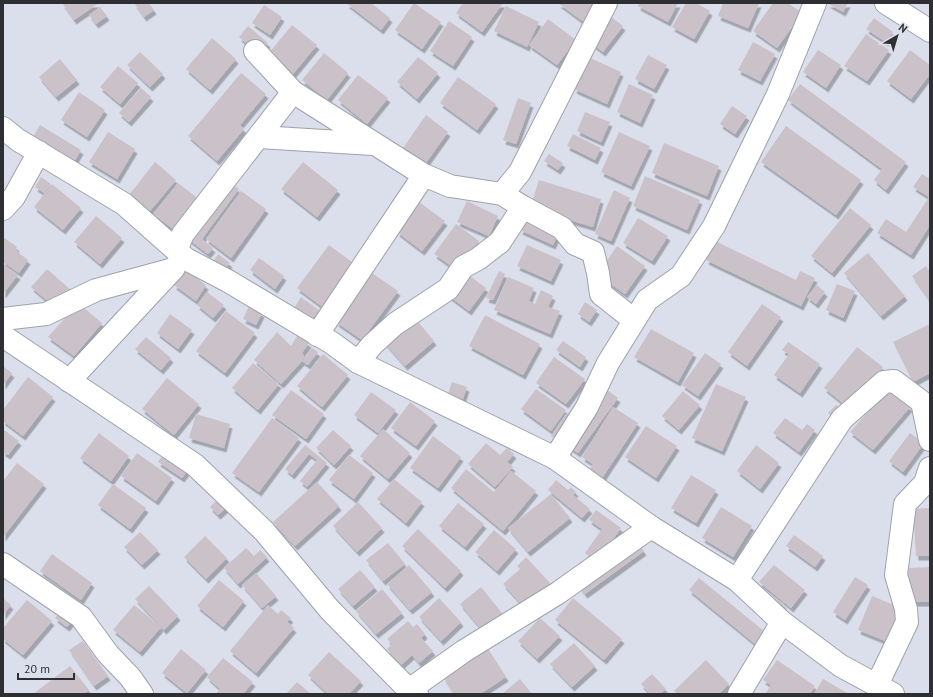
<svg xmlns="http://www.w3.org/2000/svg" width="933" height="697" viewBox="0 0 933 697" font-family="'PT Sans',sans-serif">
  <defs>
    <filter id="shadow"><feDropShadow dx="2.5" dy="4.5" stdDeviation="0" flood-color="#0004"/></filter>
  </defs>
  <rect width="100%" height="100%" fill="#dbdfeb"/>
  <g fill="#cbc1c9" filter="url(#shadow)">
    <polygon points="62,3 99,3 74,20"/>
    <polygon points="134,3 149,3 154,10 144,17"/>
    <polygon points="346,3 371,3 390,18 381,30"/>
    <polygon points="414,3 441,22 422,49 395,30"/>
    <polygon points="463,3 503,3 482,32 456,13"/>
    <polygon points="558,3 599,3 585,23"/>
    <polygon points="639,3 678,3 668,22 638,6"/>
    <polygon points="686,3 696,3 710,11 694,39 672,27"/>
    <polygon points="723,3 759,3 748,28 718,16"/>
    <polygon points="773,3 788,3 802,13 777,48 753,31"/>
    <polygon points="827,3 848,3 843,12"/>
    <polygon points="264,5 282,17 270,35 252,23"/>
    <polygon points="506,6 539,22 527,47 494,31"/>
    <polygon points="100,7 107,16 96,24 89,15"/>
    <polygon points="611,17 623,26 603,52 591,43"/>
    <polygon points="874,18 893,32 886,42 866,29"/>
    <polygon points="548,19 576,40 557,65 529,45"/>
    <polygon points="449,21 472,37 453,66 430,51"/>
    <polygon points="292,25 317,45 293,74 268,54"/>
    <polygon points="248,26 268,43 259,54 239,37"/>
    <polygon points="866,34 889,50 867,81 844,66"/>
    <polygon points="212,38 236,59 210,90 186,69"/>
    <polygon points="753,42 775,54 760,81 738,70"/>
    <polygon points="818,50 841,65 826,88 803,72"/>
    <polygon points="910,50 930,65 930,74 911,99 887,81"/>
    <polygon points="140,52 163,74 150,87 127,65"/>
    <polygon points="324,53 348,73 327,100 302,80"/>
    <polygon points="648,55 667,65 654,89 635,79"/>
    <polygon points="418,57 438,73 417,99 397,82"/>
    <polygon points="588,57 621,72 607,104 574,89"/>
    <polygon points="60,59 77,80 56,97 39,77"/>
    <polygon points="118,66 138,83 120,104 100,87"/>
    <polygon points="241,73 266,94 240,125 244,129 217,161 188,136"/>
    <polygon points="358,75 388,98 367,124 338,100"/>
    <polygon points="458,77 496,104 477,130 440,103"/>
    <polygon points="629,84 653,95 640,123 617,112"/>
    <polygon points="800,84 906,162 886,190 874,180 882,169 788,100"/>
    <polygon points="141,88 151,97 129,122 119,113"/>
    <polygon points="79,92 105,110 87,137 61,120"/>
    <polygon points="518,98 531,103 516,144 503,140"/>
    <polygon points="732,106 747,116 735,134 720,124"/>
    <polygon points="585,112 610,122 601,142 577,131"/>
    <polygon points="426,115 448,132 423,167 401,151"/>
    <polygon points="40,125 81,150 71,167 30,142"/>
    <polygon points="786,126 861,180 836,215 761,162"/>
    <polygon points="108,132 135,149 117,179 89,162"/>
    <polygon points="619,132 650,146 631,186 601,172"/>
    <polygon points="573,134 601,148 595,160 567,146"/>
    <polygon points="664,143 719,166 707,196 652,173"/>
    <polygon points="549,154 563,163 558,170 544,161"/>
    <polygon points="155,162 176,180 149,212 129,195"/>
    <polygon points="303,162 338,190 317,217 281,189"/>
    <polygon points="922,174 930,179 930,225 911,255 877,233 886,219 906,232 929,197 913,187"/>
    <polygon points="645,176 700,200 687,230 633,206"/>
    <polygon points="41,177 51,184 44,193 35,187"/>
    <polygon points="539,180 601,199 593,227 530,208"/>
    <polygon points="229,182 239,189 202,239 213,248 208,254 187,238"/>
    <polygon points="178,183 200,200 176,231 153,214"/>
    <polygon points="52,184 81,208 63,230 34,207"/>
    <polygon points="614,190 630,198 611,241 595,234"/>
    <polygon points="241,191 266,209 231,258 206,239"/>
    <polygon points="467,201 498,216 489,236 457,222"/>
    <polygon points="419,202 445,221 422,251 397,232"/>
    <polygon points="850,208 871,225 832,273 811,256"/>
    <polygon points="96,216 122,238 100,264 74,242"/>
    <polygon points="526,217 559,232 553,245 520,230"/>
    <polygon points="638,218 668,236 652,261 623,243"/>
    <polygon points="456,224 479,241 457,270 434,254"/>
    <polygon points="3,237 17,247 15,250 28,260 19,273 3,262"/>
    <polygon points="715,241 796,280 800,271 815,278 801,306 706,260"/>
    <polygon points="329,245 356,265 324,308 297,288"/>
    <polygon points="527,245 561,260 551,281 517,266"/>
    <polygon points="617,246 645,266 625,294 601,277 604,265"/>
    <polygon points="868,253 905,296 881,316 844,273"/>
    <polygon points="218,254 230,263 223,271 212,263"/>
    <polygon points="259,258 284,276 275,289 250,270"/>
    <polygon points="3,264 18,275 3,294"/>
    <polygon points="926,266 930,272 930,301 912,276"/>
    <polygon points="47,269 71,290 56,308 31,287"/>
    <polygon points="185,270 206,285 196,301 174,285"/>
    <polygon points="499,271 505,274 493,300 486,298"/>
    <polygon points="372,273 398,291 362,340 336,322"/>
    <polygon points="466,273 486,288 469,311 449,296"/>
    <polygon points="508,277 534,288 529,301 535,304 541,290 553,296 548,307 560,311 550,334 494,310"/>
    <polygon points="837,284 855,291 843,318 826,310"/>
    <polygon points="817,285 825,292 816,304 807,297"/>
    <polygon points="207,292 224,305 213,318 197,305"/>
    <polygon points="301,297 323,313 315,323 294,308"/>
    <polygon points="585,302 597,310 589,322 578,314"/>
    <polygon points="78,303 102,323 74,356 48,337"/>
    <polygon points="762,304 781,317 747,366 728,352"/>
    <polygon points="249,306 262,313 256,325 243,319"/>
    <polygon points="226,311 255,333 225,373 196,351"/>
    <polygon points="170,314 192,330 178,349 157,333"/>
    <polygon points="485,315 540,344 523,375 469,346"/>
    <polygon points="414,317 434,341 405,366 384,342"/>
    <polygon points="930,324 930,373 913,382 893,342"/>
    <polygon points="651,329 694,353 678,382 634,357"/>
    <polygon points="277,332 291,346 297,336 309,343 302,353 304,356 302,361 312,348 318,352 308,365 302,361 281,384 254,360"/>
    <polygon points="146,337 171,358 161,370 135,349"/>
    <polygon points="563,341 586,357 580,367 556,350"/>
    <polygon points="788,342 820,364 800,393 774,375 789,354 782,350"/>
    <polygon points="857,347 883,367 849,408 824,388"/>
    <polygon points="705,353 721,364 698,396 682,385"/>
    <polygon points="323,354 348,375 322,407 297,386"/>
    <polygon points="554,357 585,379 566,404 536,383"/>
    <polygon points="253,363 279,384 258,410 232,388"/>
    <polygon points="3,366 12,373 3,385"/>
    <polygon points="28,377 53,397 23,436 3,421 3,410"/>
    <polygon points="167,378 199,404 174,435 142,409"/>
    <polygon points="452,382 467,387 463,399 448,394"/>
    <polygon points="716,384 746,397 722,451 692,438"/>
    <polygon points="536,389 566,410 551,431 521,409"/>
    <polygon points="888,389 910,407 873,450 850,432"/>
    <polygon points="291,390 324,414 306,439 272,415"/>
    <polygon points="607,390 618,398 578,453 568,446"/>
    <polygon points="683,391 700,405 679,430 662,416"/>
    <polygon points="371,392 396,410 378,433 354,415"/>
    <polygon points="410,402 435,421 416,446 391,428"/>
    <polygon points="836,405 845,413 837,422 828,413"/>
    <polygon points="613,407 638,423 599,483 587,474 593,464 582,457"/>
    <polygon points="196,414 230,424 224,448 189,438"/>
    <polygon points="566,414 576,421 561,443 551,436"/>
    <polygon points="272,418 299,438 259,492 232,473"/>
    <polygon points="785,418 802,430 807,424 815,430 799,452 773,433"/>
    <polygon points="646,426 677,446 656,478 625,457"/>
    <polygon points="3,429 19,441 8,455 3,452"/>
    <polygon points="383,429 410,453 388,479 360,456"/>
    <polygon points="333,430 351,446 334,465 316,448"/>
    <polygon points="99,433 129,456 111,481 80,458"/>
    <polygon points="910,433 924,443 903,472 889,461"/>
    <polygon points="433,436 461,457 438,488 410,468"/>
    <polygon points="486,443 500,455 507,448 514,454 507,462 513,467 495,487 468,464"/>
    <polygon points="305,445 327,463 307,487 300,481 317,460 309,454 292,475 285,469"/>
    <polygon points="756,445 779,463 760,489 737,471"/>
    <polygon points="165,452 189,468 182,478 158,462"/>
    <polygon points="137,453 172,478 156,501 121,476"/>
    <polygon points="349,455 373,473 354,499 329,480"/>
    <polygon points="17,463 44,484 3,537 3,481"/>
    <polygon points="466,469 494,492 511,471 536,491 503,531 451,488"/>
    <polygon points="691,475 716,490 696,523 671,508"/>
    <polygon points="394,479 422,502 406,523 377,499"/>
    <polygon points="556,480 568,490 571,487 576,492 573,495 590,509 582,518 548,490"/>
    <polygon points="317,482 339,506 295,546 273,522"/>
    <polygon points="113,484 146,508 130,529 98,505"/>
    <polygon points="551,494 570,518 528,552 508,528"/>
    <polygon points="219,498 227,507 218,515 210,507"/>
    <polygon points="358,502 382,528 357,552 333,526"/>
    <polygon points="458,503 484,524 465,547 439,526"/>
    <polygon points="721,507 752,526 733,557 702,538"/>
    <polygon points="930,508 930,556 916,556 913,509"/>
    <polygon points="596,510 621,528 597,562 585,553 602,529 589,520"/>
    <polygon points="418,529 461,571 445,588 402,546"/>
    <polygon points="494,530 516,549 497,571 475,552"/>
    <polygon points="140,532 158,550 142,565 124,547"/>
    <polygon points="794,535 823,556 815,567 786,546"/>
    <polygon points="205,536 227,558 206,579 184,557"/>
    <polygon points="637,542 644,551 585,594 578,585"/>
    <polygon points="388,543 405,564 383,581 366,560"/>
    <polygon points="246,548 254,556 260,550 267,557 238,584 224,568"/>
    <polygon points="52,554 92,583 81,600 40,571"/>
    <polygon points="526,557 550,583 524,607 503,584 520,569 517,566"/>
    <polygon points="409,565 432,592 410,610 387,584"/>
    <polygon points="774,565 805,590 791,608 759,582"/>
    <polygon points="930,567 930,602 909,602 908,568"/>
    <polygon points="360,570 375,587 353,606 338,589"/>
    <polygon points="256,573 276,596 262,608 242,585"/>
    <polygon points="855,577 868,585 845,620 833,612"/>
    <polygon points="699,578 769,635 759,647 689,590"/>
    <polygon points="219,580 244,601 223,627 197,606"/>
    <polygon points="149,586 178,616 164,630 135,599"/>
    <polygon points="481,587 502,613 482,630 460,604"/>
    <polygon points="382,589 402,613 376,634 356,611"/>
    <polygon points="872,596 901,608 888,642 858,630"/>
    <polygon points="3,598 11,605 3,615"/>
    <polygon points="439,598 461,622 441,641 419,617"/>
    <polygon points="573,598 622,639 604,660 555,620"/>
    <polygon points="775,598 784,604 778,613 769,607"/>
    <polygon points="27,600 52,621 23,655 3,639 3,628"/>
    <polygon points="134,605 161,627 140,652 113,630"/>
    <polygon points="268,605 278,614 281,610 291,618 287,622 294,628 256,673 230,651"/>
    <polygon points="61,611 73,620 67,627 55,618"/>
    <polygon points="540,618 560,636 537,659 518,641"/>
    <polygon points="408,621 413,627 417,624 425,634 421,638 433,651 419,663 412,655 401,665 387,649 392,644 387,639"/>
    <polygon points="83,641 108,676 94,686 69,650"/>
    <polygon points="574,643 595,666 572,687 550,664"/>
    <polygon points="181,649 206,670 187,693 162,673"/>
    <polygon points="488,649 506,677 480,694 454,694 443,677"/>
    <polygon points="329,652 361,681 349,694 328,694 308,675"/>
    <polygon points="223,658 253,682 243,694 216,694 220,689 207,677"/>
    <polygon points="706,660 729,684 719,694 677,694 674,691"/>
    <polygon points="777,660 815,686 810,694 765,694 771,685 763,680"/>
    <polygon points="70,666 89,690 84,694 33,694"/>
    <polygon points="652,674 666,689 660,694 650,694 641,684"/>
    <polygon points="520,679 532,694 502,694"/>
    <polygon points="823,679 849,694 814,694"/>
    <polygon points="297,682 311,694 286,694"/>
  </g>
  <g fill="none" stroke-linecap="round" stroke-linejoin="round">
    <g stroke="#9da2ac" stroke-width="24">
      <g id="minor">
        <polyline points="886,3 930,31"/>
        <polyline points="255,51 293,92 424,175 450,186 502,194 523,207 562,228 575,244 593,252 598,273 601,294 634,320"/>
        <polyline points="3,128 18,140 124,204 186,259 228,281 332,343 358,362 555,458 651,527 737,580 782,622 841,666 893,694"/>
        <polyline points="259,137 373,144"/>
        <polyline points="502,194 520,172 606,3"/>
        <polyline points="3,209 14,197 39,152"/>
        <polyline points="176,250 183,234 293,92"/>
        <polyline points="3,319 46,314 96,290 173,269"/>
        <polyline points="317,335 424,175"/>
        <polyline points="3,336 195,465 264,531 330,610 409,690 417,694"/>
        <polyline points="358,362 372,345 395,324 448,289 463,267 478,259 500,242 523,207"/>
        <polyline points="69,381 174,268"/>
        <polyline points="555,458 587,407 608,363 647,300 681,276 714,226 778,94 815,3"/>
        <polyline points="3,564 81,617 108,654 130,677 142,694"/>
        <polyline points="737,580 842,419 884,382 894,381 922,402 930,440"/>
        <polyline points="877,685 907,622 906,609 896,575 905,504 925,483 930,468"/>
        <polyline points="409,690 464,651 558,593 651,527"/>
        <polyline points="739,694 782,622"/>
      </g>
    </g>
    <use href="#minor" stroke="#fff" stroke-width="22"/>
  </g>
  <rect width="933" height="697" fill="none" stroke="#2d2f33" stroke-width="8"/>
  <g transform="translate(897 36) rotate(38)" stroke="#dbdfeb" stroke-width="3" paint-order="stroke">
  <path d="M0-3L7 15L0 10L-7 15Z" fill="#2d2f33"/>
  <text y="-6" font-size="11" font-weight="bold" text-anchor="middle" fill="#2d2f33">N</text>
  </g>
  <path d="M18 673v6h56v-6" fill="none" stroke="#2d2f33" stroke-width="2"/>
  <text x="24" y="673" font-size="12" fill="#2d2f33" stroke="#dbdfeb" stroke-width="3" paint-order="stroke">20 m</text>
</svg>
